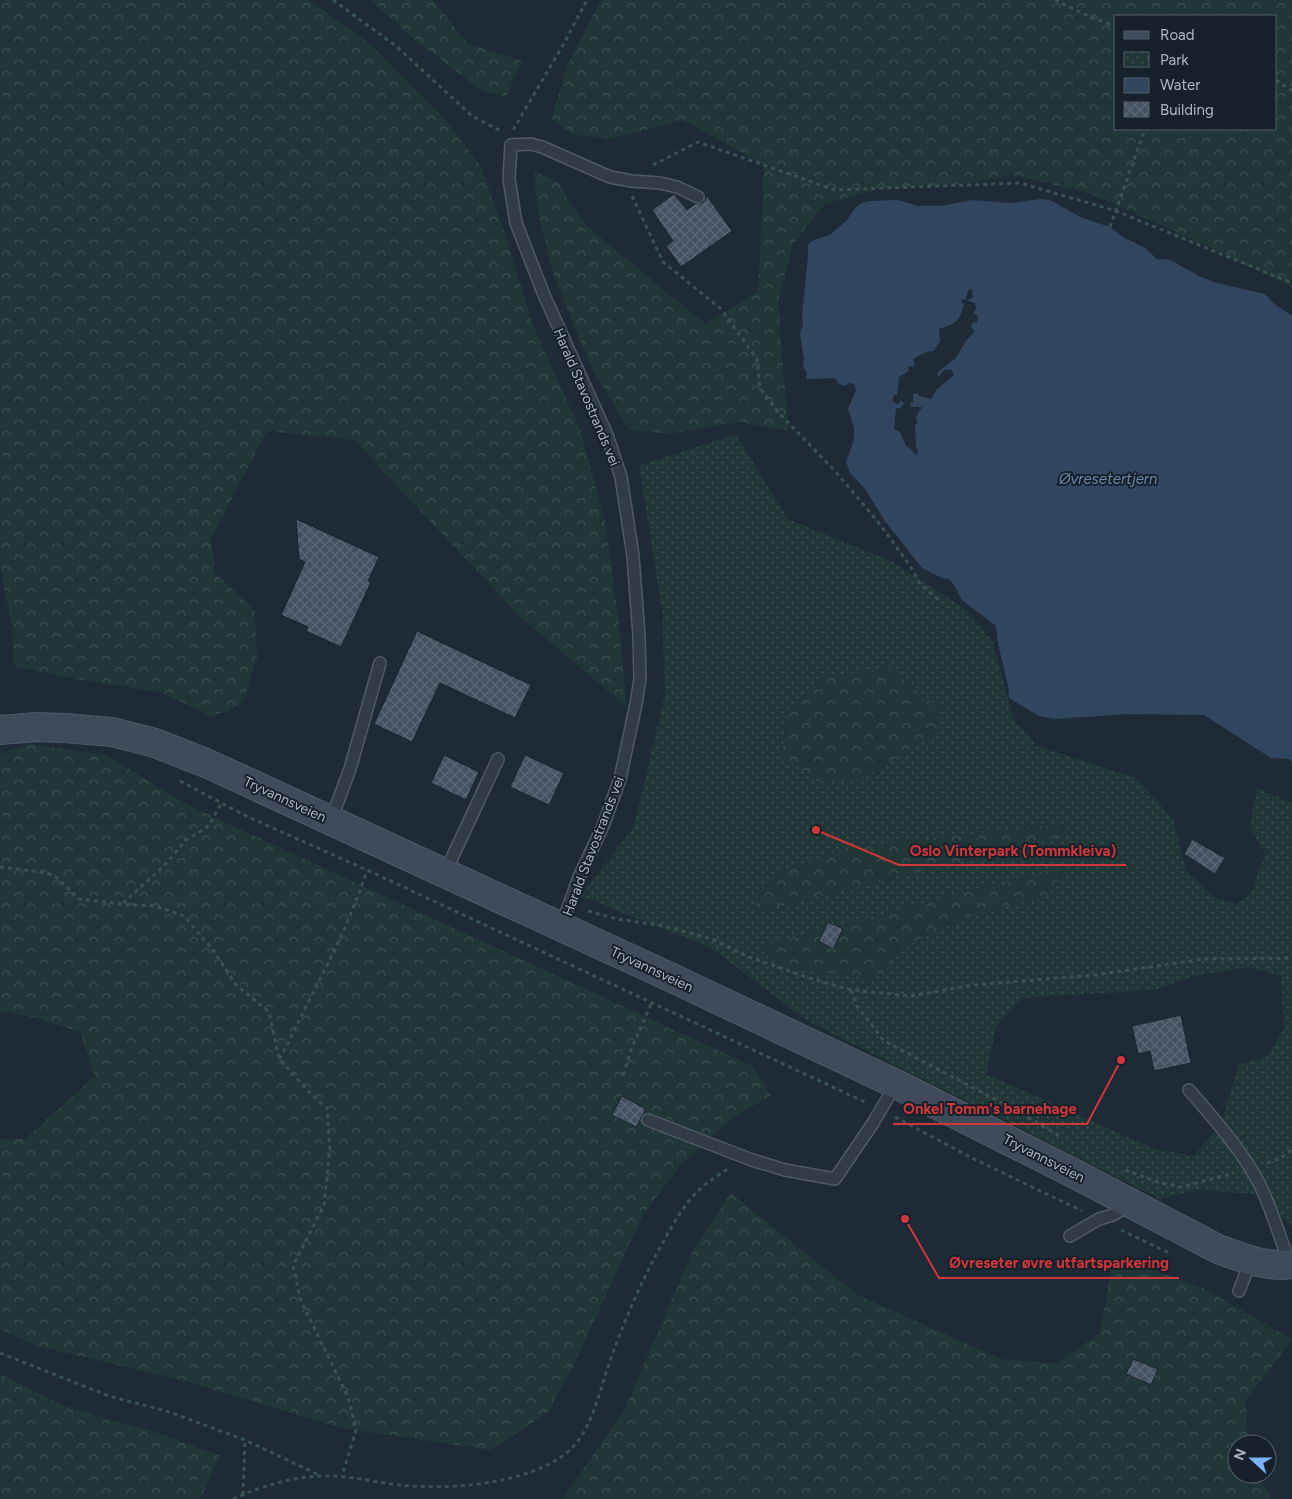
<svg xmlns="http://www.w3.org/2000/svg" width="1292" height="1499" viewBox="0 0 1292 1499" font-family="Figtree,sans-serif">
  <defs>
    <pattern id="forest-crowns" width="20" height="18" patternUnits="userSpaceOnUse" patternTransform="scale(1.25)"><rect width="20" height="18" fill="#203637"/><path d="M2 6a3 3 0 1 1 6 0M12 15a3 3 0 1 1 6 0" fill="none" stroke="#3e5152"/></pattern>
    <pattern id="park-dots" width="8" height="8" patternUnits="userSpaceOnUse" patternTransform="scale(1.25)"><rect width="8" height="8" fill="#203637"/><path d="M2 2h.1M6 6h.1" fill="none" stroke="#3e5152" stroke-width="1.8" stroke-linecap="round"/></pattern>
    <pattern id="building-cross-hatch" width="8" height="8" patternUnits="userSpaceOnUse" patternTransform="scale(1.25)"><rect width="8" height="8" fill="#445161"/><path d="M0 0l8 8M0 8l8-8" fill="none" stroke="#5c6876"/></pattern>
  </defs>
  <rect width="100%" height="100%" fill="#1e2a36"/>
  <g fill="url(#forest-crowns)" fill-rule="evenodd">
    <polygon points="0,0 309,0 368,42 439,112 480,165 503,228 533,325 581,432 605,521 618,616 627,707 520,617 354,440 267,431 211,539 215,573 255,611 257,658 243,702 227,711 211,716 159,692 64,677 14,666 12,628 0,566"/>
    <polygon points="371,0 433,0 468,44 522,61 506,97 482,91 409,35"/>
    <path d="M 601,0 L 1292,0 L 1292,287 L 1210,247 L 1089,193 L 1013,175 L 963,184 L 878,189 L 825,204 L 793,244 L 778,301 L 788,431 L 739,422 L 668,434 L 628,429 L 589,363 L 553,273 L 537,208 L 534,171 L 559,183 L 569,201 L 588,227 L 705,324 L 758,292 L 764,165 L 683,120 L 609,139 L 571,134 L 552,119 L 567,65 ZM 1116,16 L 1276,16 L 1276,129 L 1116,129 Z"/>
    <polygon points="887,667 939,708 937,733 863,778 816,781 781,754 790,709 819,679"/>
    <polygon points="29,744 106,755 188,805 752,1066 771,1095 730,1120 679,1167 643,1215 574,1365 547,1413 491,1450 341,1428 185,1381 37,1346 0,1329 0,1139 25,1139 95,1076 80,1032 38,1018 0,1011 0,754"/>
    <polygon points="1052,825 1073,834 754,913 759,891 780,872 848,847"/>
    <polygon points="1067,865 1051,894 971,916 908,945 887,968 873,979 789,969 760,946"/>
    <polygon points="731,1193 858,1295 1001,1359 1056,1363 1100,1333 1114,1256 1203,1288 1292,1339 1246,1401 1248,1444 1237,1444 1237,1474 1257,1474 1272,1499 555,1499 563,1498 624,1411 693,1250"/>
    <polygon points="0,1374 62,1405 173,1438 220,1456 200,1499 0,1499"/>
  </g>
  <path fill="url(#park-dots)" fill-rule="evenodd" d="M 736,435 L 788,519 L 893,562 L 968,611 L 993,642 L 1013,718 L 1037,746 L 1136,778 L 1173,819 L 1186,870 L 1213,897 L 1236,904 L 1251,894 L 1265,854 L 1250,826 L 1257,788 L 1292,803 L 1292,1226 L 1254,1194 L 1199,1190 L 1160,1199 L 808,1021 L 711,948 L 581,896 L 634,826 L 665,695 L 662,610 L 639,465 ZM 887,667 L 939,708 L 937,733 L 863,778 L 816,781 L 781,754 L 790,709 L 819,679 ZM 1052,825 L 1072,834 L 754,913 L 759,891 L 780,872 L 848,847 ZM 1067,865 L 1051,894 L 971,916 L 908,945 L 887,968 L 873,979 L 789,969 L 760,946 ZM 1249,967 L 1281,976 L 1284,1028 L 1268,1056 L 1239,1064 L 1220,1126 L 1193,1156 L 1152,1148 L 986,1074 L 996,1027 L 1022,998 L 1155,990 L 1190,977 Z"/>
  <path fill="#30475f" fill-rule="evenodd" d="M 1041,199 L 1050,200 L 1080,217 L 1110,227 L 1123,237 L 1145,248 L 1157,259 L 1170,260 L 1201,277 L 1217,283 L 1265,294 L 1272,302 L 1292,316 L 1292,762 L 1289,759 L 1271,758 L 1204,715 L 1127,714 L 1055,719 L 1039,716 L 1009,698 L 1008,685 L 998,644 L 996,626 L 962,600 L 954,585 L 949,579 L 942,578 L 922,568 L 885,521 L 865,489 L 850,473 L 846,462 L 854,440 L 854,428 L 848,409 L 856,390 L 854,384 L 850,383 L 844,386 L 839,384 L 836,379 L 833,378 L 806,379 L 807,373 L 803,367 L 804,359 L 800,334 L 803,324 L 802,314 L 808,257 L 808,245 L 811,241 L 830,235 L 848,219 L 855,208 L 862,203 L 870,201 L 898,200 L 918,206 L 941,206 L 972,200 L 1011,203 ZM 969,289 L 972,290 L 973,298 L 969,299 L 968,301 L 975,303 L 976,308 L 973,315 L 976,314 L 978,317 L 977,323 L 973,322 L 971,327 L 975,331 L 965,342 L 956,358 L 938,372 L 938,378 L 944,370 L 951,369 L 954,375 L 936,390 L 931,399 L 919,396 L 917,393 L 913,394 L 913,402 L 911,403 L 911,407 L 922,407 L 916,417 L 918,422 L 915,425 L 916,447 L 918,450 L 917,455 L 914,454 L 912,450 L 906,446 L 900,432 L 894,429 L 896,408 L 899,409 L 904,404 L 901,400 L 898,405 L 892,401 L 894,395 L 897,395 L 899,377 L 909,371 L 908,367 L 915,365 L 913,359 L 926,352 L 934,351 L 940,341 L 939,329 C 957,323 960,321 964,303 L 962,303 L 961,299 L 965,300 Z"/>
  <g fill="url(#building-cross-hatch)" stroke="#19232d">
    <polygon points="674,194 687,210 695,204 703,203 707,196 732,231 681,267 666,246 673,241 652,210"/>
    <polygon points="296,519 379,557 368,581 371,582 341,647 306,631 308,627 281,615 305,562 299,559"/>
    <polygon points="417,631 531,685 515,718 440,683 412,742 374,724"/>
    <polygon points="444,755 479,772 466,800 431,783"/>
    <polygon points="525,755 564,773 549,805 510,787"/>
    <polygon points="1192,839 1225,858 1215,874 1184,854"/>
    <polygon points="828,922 843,929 833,949 819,941"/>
    <polygon points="1181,1015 1191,1063 1154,1071 1150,1051 1138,1054 1132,1026"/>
    <polygon points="622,1096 646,1109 636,1127 612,1115"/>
    <polygon points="1133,1359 1158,1369 1151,1385 1126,1374"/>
  </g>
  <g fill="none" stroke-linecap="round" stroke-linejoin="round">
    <g stroke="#4f5a65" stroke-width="14">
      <g id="lane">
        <polyline points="331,820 350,769 380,663"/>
        <polyline points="445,873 498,759"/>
        <polyline points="561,927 579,877 603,826 620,779 636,704 640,679 639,636 633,556 621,477 607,435 544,295 516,223 509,179 511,145 531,144 542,147 610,177 632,181 660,183 677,187 698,197"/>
        <path d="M 1189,1090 C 1215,1120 1242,1150 1260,1185 C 1272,1210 1280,1238 1290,1264"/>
        <polyline points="648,1120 752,1160 785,1170 835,1179 873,1123 896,1084"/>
        <polyline points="1070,1236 1099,1219 1113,1215 1130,1204"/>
        <polyline points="1239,1291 1251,1260"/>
      </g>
    </g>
    <g stroke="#4f5a65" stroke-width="30">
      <path id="secondary" d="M 0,730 L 38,727 L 65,728 L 112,732 L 155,743 L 206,763 L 670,977 L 896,1084 L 1075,1174 L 1218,1249 C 1242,1258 1267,1268 1292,1264"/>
    </g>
    <g stroke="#3a5252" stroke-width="3" stroke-dasharray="4 4" stroke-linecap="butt">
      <polyline points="333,0 396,46 472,116 503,132"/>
      <polyline points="1055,0 1095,19 1116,26"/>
      <polyline points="1276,80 1292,91"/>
      <polyline points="513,130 563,45 587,0"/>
      <polyline points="653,165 698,142 835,190 1020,183 1116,211 1292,283"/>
      <polyline points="632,196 663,262 720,308 757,359 760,388 777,411 835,471 878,522 911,567 920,584 941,602"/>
      <polyline points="1110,227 1145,129"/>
      <polyline points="180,781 246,816 367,870 867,1103"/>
      <polyline points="0,867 47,873 56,877 79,899 122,904 155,906 184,916 213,950 236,985 269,1012 279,1059 310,1093 327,1108 330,1149 324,1205 293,1266 301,1301 348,1397 356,1430 342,1476"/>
      <polyline points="123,903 164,866 186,840 206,828 211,822 221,804"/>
      <polyline points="588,911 617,919 664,926 712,939 746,956 809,978 851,990 911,996 973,985 1094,975 1204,959 1292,958"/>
      <polyline points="851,990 857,1006 884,1041 1006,1105 1060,1136"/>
      <path d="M 279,1059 C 291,1039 300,1018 311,997 C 332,956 353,914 367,870"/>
      <polyline points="623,1075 631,1050 652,1002"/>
      <polyline points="895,1117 970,1157 1082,1211"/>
      <polyline points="1267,1163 1281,1158 1292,1149"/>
      <polyline points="1125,1170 1157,1182 1181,1187 1234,1173"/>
      <polyline points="1121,1230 1169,1253"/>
      <polyline points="0,1353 109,1396 170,1412 215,1429 245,1440 319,1475"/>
      <polyline points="243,1495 245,1440"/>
      <path d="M 233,1499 C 260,1487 291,1477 321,1476 C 347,1475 373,1482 399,1485 C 449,1490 522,1485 564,1455 C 593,1433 598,1393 610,1361 C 624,1321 641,1282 662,1244 C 670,1230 678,1215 688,1202 C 699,1188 713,1178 728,1169"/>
    </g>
    <use href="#lane" stroke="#313c47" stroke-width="11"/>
    <use href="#secondary" stroke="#3f4b5a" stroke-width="28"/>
  </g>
  <g text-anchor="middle" stroke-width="4" stroke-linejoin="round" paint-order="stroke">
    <g font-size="14" fill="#abb7c4" stroke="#17212b">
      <text transform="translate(587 397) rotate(67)" y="5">Harald Stavostrands vei</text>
      <text transform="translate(285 799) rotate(25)" y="5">Tryvannsveien</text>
      <text transform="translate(593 846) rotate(-69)" y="5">Harald Stavostrands vei</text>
      <text transform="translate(652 969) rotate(25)" y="5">Tryvannsveien</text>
      <text transform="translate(1044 1158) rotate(27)" y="5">Tryvannsveien</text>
    </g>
    <g font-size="15" font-style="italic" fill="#6a8aaa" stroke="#17212b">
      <text x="1108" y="484">Øvresetertjern</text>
    </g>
  </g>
  <path fill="none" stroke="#d23638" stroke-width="2" d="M816 830L899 865H1126M1121 1060L1087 1124H893M905 1219L939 1278H1179"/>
  <g fill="#d23638" stroke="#17212b" stroke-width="2">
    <circle cx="816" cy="830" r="5"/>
    <circle cx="1121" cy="1060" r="5"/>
    <circle cx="905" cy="1219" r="5"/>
  </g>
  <g font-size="15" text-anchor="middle" font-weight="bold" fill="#d23638" stroke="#17212b" stroke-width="4" stroke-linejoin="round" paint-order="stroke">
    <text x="1013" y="856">Oslo Vinterpark (Tommkleiva)</text>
    <text x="990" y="1114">Onkel Tomm's barnehage</text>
    <text x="1059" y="1268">Øvreseter øvre utfartsparkering</text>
  </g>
  <rect x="1114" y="15" width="162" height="115" fill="#17212b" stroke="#525d68"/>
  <rect x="1124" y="31" width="25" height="8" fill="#3f4b5a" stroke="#525d68"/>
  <text x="1160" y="40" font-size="15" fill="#abb7c4">Road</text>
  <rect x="1124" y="52" width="25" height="15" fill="url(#park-dots)" stroke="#525d68"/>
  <text x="1160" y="65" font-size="15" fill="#abb7c4">Park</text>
  <rect x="1124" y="78" width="25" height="15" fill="#30475f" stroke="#525d68"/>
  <text x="1160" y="90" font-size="15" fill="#abb7c4">Water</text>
  <rect x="1124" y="102" width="25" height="15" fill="url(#building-cross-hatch)" stroke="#525d68"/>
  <text x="1160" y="115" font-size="15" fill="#abb7c4">Building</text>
  <g transform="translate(1252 1459) rotate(291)"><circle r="24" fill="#17212b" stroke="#525d68"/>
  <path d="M0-4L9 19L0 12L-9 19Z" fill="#77b4fd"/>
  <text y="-8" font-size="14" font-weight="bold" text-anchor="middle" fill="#abb7c4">N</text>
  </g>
</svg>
